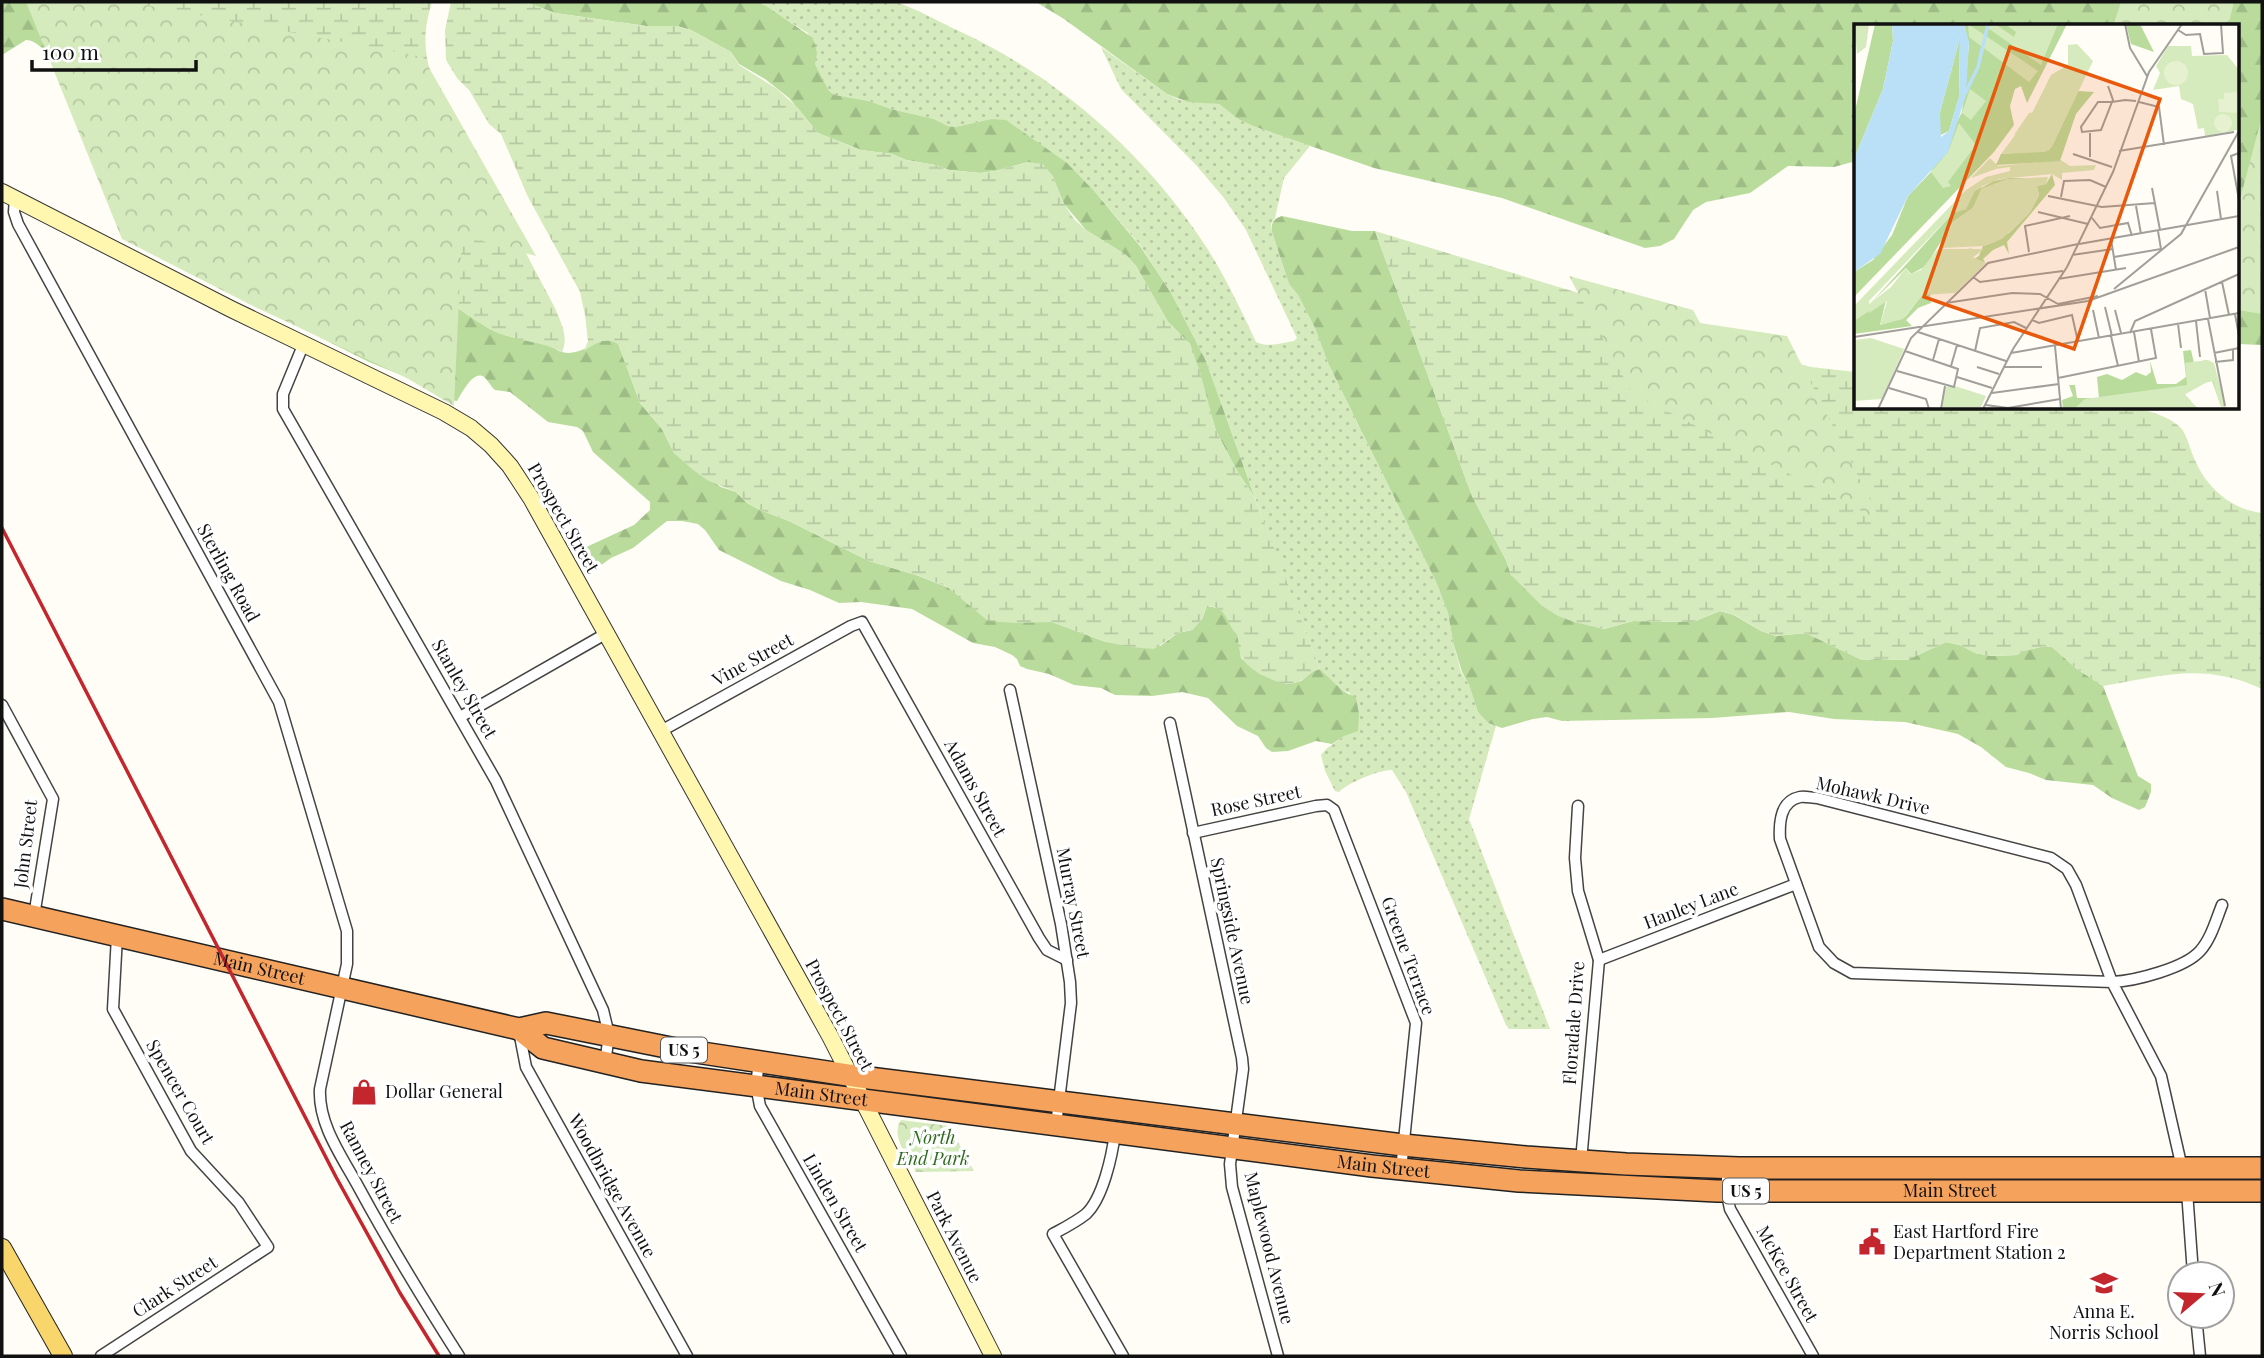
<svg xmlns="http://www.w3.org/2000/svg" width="2264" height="1358" viewBox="0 0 2264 1358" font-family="'Playfair Display',serif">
  <defs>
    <pattern id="grass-dots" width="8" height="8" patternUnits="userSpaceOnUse" patternTransform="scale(1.75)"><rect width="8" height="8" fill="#d5ebbd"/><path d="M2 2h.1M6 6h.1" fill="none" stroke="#b6c8a1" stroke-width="1.8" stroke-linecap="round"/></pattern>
    <pattern id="forest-firs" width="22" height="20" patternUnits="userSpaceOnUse" patternTransform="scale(1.75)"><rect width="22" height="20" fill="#b9dc9c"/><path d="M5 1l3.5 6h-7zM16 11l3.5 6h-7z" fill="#9ebc85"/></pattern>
    <pattern id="wetland-marsh" width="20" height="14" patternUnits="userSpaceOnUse" patternTransform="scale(1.75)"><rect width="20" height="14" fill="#d5ebbd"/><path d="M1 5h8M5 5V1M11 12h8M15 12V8" fill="none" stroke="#b6c8a1"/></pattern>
    <pattern id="park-crowns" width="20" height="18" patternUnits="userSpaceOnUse" patternTransform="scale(1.75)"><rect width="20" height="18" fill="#d5ebbd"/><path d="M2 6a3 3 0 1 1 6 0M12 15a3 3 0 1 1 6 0" fill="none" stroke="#b6c8a1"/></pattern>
  </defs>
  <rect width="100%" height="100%" fill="#fffdf5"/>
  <path fill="url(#grass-dots)" d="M 756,2 C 789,2 823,2 857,2 C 869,2 883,0 894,2 C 910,5 941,23 957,30 C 1059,77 1146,154 1207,248 C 1226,278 1241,310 1256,342 C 1268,348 1282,343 1294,341 L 1297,338 L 1246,230 L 1224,198 L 1196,165 L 1121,89 L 1101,47 L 1167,94 L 1180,100 L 1219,104 L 1238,119 L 1253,126 L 1310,146 L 1284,178 L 1275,218 L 1271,224 L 1272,232 L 1289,284 L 1298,295 L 1315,328 L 1328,363 L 1437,584 L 1448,613 L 1453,642 L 1461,672 L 1469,685 L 1478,712 L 1488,723 L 1496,726 L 1469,819 L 1550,1029 L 1509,1029 L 1506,1025 L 1406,792 L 1392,770 C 1379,770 1349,782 1339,792 L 1335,791 L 1325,771 L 1321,755 L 1326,749 L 1344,736 L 1350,693 L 1343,691 L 1320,669 L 1270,539 L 1206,361 L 1170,291 L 1140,245 L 1095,192 L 991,119 L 955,127 L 948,126 L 934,119 L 891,109 L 869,101 L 835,95 L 829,91 L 815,64 L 815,56 L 808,33 Z"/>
  <g fill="url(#forest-firs)">
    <path d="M 2,2 L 45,2 L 430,289 C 450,301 470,318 490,329 C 507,338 529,340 547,345 C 553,346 557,351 562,352 C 584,358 598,332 618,343 L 640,403 L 662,429 L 674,453 L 721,487 L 736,492 L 747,503 L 760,510 L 789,521 L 869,561 L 916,575 L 1038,622 L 1052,622 L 1106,642 L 1160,646 L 1178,633 L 1192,630 L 1202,619 L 1207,606 L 1222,609 L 1227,615 L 1238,635 L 1241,658 L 1260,674 L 1287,684 L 1301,681 L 1313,671 L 1320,669 L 1343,691 L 1356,698 L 1359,714 L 1358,731 L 1344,736 L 1332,744 L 1316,741 L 1288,751 L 1272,752 L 1266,748 L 1258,736 L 1237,726 L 1208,698 L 1182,692 L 1152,696 L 1115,695 L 1101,688 L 1074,685 L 1049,674 L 1027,669 L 1020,666 L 1017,659 L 1012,655 L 995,647 L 973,643 L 912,609 L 861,602 L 839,603 L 810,590 L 781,581 L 719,550 L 705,530 L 698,524 L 682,521 L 667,521 L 633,548 L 611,558 L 597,568 L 589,569 L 581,556 L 582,549 L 634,525 L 650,510 L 650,502 L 593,452 L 583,431 L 577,427 L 548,422 L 510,392 L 495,390 C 491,387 488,380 484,377 C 473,369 461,395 457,401 L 451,400 L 401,375 L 369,362 L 220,287 L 53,60 C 45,52 37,40 26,40 L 2,55 Z"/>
    <polygon points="525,2 756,2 766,6 813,38 817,53 815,64 829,91 835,95 869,101 891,109 934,119 948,126 955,127 991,119 1006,120 1067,163 1095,192 1140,246 1170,291 1206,361 1255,498 1237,471 1216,431 1190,344 1168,322 1136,266 1126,255 1086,230 1064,204 1052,175 1028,162 995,171 980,173 949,170 935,165 906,160 892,154 861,150 818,133 789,98 765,79 739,64 731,52 691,30 677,26 646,26 555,13"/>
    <polygon points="1036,2 2262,2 2262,345 2238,344 2238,26 1856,26 1856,161 1834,167 1788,166 1750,193 1706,202 1693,210 1674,239 1660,246 1645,248 1502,198 1374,168 1253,126 1238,119 1219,104 1188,102 1167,94 1064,19"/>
    <path d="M 1282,216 L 1352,231 L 1375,231 L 1472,496 L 1506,560 L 1511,575 L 1589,625 L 1604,629 L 1633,621 L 1693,622 L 1720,611 L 1734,615 L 1761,631 L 1776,636 L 1806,633 L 1862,660 L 1877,659 L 1907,660 L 1946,642 L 1960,645 L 1975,653 L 1992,656 L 2017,655 L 2023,651 L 2045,646 L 2052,647 L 2077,669 L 2103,686 L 2138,776 L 2151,784 L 2151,792 L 2145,807 L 2139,810 L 2112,798 L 2093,785 L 2046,780 L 2029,773 L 2006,767 L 1981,747 L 1958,734 L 1905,722 L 1834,719 L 1789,712 L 1712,718 L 1562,721 L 1547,717 L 1533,719 L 1502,728 L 1488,723 L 1478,712 L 1469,685 L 1462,672 L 1453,642 L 1448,613 L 1437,584 L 1328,363 L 1315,328 L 1298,295 L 1289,284 L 1272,232 C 1271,223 1273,219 1282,216 Z"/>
  </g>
  <g fill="url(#wetland-marsh)">
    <path d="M 45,2 L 432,2 C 424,28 423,48 431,74 L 555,308 C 561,323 569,337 562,352 C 540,340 512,341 490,329 C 470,318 450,301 430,289 Z"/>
    <path d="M 451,2 L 525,2 L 555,13 L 646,26 L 677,26 L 691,30 L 731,52 L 739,65 L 777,89 L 799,109 L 818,133 L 861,150 L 892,154 L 906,160 L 935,165 L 949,170 L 980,173 L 995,171 L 1028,162 L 1043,164 L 1052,175 L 1064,204 L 1074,219 L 1086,230 L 1126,255 L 1136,266 L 1168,322 L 1190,344 L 1200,372 L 1216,431 L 1237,471 L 1255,498 L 1320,669 C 1309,671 1304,682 1292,684 C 1277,685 1246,669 1241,656 C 1239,651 1239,644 1238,639 C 1236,630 1238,637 1233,630 C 1225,617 1225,607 1207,606 L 1202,619 L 1192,630 L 1178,633 L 1154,649 L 1131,647 L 1106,642 L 1052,622 L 1015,623 L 988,621 L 946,586 L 916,575 L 869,561 L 789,521 L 760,510 L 747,503 L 736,492 L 707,480 L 692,469 L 674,453 L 662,429 L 640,403 L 618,344 C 605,336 596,343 584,351 L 588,341 L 585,315 L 580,292 L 528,197 L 501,134 L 489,124 L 469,90 L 457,78 L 446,60 L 445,30 Z"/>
    <path d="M 1375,231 L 1595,298 L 1781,359 L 1811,367 L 1856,372 L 1856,408 L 2131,408 C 2148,410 2169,416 2181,428 C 2187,435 2190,449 2194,458 C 2206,487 2230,509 2262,513 L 2262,689 C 2204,662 2162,676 2103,686 L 2077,669 L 2052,647 L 2045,646 L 2023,651 L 2017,655 L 1992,656 L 1975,653 L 1960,645 L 1946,642 L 1907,660 L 1877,659 L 1862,660 L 1806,633 L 1776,636 L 1761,631 L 1735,615 L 1720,611 L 1693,622 L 1633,621 L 1604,629 L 1574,622 L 1558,616 L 1542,606 L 1511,575 L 1506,560 L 1472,496 Z"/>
  </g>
  <g fill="url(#park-crowns)">
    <polygon points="26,2 129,2 423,57 536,256 462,236 454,406 405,377 253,306 122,239"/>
    <polygon points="2121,2 2234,2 2228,26 2113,26"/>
    <polygon points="2262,116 2262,314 2238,310 2238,207"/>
    <polygon points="1569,276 1693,310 1700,323 1787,336 1881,521 1632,393"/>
    <path d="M 901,1120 L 949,1126 L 974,1171 L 916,1172 C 908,1157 890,1136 901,1120 Z"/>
  </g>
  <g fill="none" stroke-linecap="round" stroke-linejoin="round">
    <g stroke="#444" stroke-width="13">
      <g id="street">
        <path d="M 15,198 L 14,212 L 18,224 L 279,702 L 347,931 L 347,964 L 320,1089 C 318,1125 343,1158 359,1188 C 390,1245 424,1301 459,1356"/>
        <polyline points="304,343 283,394 283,409 496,781 603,1010 609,1035 605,1063"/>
        <polyline points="1010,690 1061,924 1070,982 1071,1003 1056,1125"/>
        <polyline points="2,705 53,799 34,916"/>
        <polyline points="460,717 607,633"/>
        <polyline points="1170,723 1242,1058 1243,1069 1230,1164 1232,1187 1278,1356"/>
        <polyline points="661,731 851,626 862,622 1039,938 1047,950 1067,960"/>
        <polyline points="1578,806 1575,858 1578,891 1599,960 1581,1161"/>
        <polyline points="1193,833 1316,806 1327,805 1334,810 1416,1023 1401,1170"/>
        <polyline points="1599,960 1796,884"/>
        <polyline points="519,1031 526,1067 687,1356"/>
        <polyline points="759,1062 756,1085 760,1106 901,1356"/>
        <path d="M 1115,1133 C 1112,1156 1103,1198 1086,1214 C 1076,1222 1064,1228 1053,1234 L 1123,1356"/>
        <polyline points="1727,1168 1727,1195 1730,1209 1813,1356"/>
        <path d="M 2182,1168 L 2161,1076 L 2112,982 L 2076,885 L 2067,869 L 2051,858 L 1817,798 C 1812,798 1805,796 1800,797 C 1780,801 1779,823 1780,839 L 1819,947 L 1834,963 L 1852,973 L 2112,982 C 2135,981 2185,968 2200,951 C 2211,939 2216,920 2222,905"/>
        <polyline points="2187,1191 2193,1274"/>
        <polyline points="2196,1316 2200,1356"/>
        <polyline points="101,1356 268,1247 239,1203 191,1151 113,1009 117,936"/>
      </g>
    </g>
    <g stroke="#333" stroke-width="18">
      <polyline id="secondary" points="2,192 231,309 444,412 471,428 491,445 510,466 531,498 830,1036 993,1356"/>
    </g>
    <g stroke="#222" stroke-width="20">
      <polyline id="primary" points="2,1248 63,1356"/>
    </g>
    <g stroke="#222" stroke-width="24">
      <g id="highway">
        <path id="s1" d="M 2,909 L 519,1029 L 546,1023 L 676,1049 L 861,1077 L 1403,1145 L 1526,1157 L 1626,1164 L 1739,1168 L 2262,1168"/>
        <path id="s2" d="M 519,1029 L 543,1048 L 641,1071 L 1372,1166 L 1519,1181 L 1717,1191 L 2262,1191"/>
      </g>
    </g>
    <use href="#street" stroke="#fff" stroke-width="10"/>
    <use href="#secondary" stroke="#fff6b0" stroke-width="16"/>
    <use href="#primary" stroke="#f9d66b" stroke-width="18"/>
    <use href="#highway" stroke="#f5a25d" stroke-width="21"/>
    <polyline stroke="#c4262e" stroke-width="3.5" points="2,528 336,1177 400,1293 439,1356"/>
  </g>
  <defs>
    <g id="shop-bare" transform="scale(2.1)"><path d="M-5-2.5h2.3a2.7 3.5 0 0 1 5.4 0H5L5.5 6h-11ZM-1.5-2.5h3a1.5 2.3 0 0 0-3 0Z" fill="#c4262e" stroke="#fff" stroke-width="2.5" paint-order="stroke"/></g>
    <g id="civic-bare" transform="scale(2.1)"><path d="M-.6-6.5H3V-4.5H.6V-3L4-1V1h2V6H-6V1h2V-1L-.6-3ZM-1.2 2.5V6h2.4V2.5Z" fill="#c4262e" stroke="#fff" stroke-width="2.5" paint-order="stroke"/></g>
    <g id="school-bare" transform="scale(2.1)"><path d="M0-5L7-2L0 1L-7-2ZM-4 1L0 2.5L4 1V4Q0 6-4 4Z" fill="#c4262e" stroke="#fff" stroke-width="2.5" paint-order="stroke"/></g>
  </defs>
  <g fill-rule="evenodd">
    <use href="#shop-bare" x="364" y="1092"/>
    <use href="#civic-bare" x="1872" y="1242"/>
    <use href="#school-bare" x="2104" y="1283"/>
  </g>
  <g text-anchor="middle" stroke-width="7" stroke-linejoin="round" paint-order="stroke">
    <g fill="#fff" stroke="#585858" stroke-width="2">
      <rect x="661" y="1037.5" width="46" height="25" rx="5"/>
      <rect x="1723" y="1178.5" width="46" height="25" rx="5"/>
    </g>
    <g font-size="16" font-weight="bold" fill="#111">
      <text x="684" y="1056">US 5</text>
      <text x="1746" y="1197">US 5</text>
    </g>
    <g font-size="18" fill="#111" stroke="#fff">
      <text transform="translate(563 518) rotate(60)" y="6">Prospect Street</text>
      <text transform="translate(228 573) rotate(61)" y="6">Sterling Road</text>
      <text transform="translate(753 660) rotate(-29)" y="6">Vine Street</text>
      <text transform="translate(464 689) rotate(60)" y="6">Stanley Street</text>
      <text transform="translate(975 788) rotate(61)" y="6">Adams Street</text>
      <text transform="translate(1873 796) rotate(13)" y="6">Mohawk Drive</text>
      <text transform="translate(1256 801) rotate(-12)" y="6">Rose Street</text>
      <text transform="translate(26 844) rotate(-83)" y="6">John Street</text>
      <text transform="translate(1073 903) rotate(79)" y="6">Murray Street</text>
      <text transform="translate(1691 906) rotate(-21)" y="6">Hanley Lane</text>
      <text transform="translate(1232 931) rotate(78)" y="6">Springside Avenue</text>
      <text transform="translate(1408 956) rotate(70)" y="6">Greene Terrace</text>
      <text dy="6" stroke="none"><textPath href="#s1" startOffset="264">Main Street</textPath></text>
      <text transform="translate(839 1015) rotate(62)" y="6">Prospect Street</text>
      <text transform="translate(1574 1023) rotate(-86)" y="6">Floradale Drive</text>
      <text transform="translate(180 1092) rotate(60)" y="6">Spencer Court</text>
      <text dy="6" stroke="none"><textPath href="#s2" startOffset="313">Main Street</textPath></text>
      <text dy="6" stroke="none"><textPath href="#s2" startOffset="880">Main Street</textPath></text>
      <text transform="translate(371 1172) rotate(62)" y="6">Ranney Street</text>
      <text transform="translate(612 1186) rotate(61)" y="6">Woodbridge Avenue</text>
      <text dy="6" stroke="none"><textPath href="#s2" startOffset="1447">Main Street</textPath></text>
      <text transform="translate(835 1203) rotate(60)" y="6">Linden Street</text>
      <text transform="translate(954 1237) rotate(63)" y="6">Park Avenue</text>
      <text transform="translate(1269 1248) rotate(76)" y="6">Maplewood Avenue</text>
      <text transform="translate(1787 1274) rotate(61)" y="6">McKee Street</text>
      <text transform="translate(175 1287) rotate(-33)" y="6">Clark Street</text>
    </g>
    <g font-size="18" fill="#111" stroke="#fff" text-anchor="start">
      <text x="385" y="1098">Dollar General</text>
      <text x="1893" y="1238">East Hartford Fire<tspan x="1893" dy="21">Department Station 2</tspan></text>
      <text x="2104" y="1318" text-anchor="middle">Anna E.<tspan x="2104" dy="21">Norris School</tspan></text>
    </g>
    <g font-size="18" font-style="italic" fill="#2f6b1f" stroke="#fff">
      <text x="933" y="1144">North<tspan x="933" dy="21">End Park</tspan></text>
    </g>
  </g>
  <g transform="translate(1854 24)">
    <rect width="385" height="385" fill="#fffdf5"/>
    <path d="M 0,0 L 15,0 L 12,23 L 3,30 ZM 136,134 L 144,142 L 207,136 L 216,142 L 242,141 L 240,146 L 208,149 L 208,156 L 198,150 L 146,155 L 128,162 L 112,185 L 99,189 L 15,277 L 15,289 L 0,297 L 0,282 L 112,166 L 132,153 L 156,147 L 156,143 L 142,145 L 117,154 Z" fill="#d5ebbd"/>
    <path d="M 21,0 L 38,0 L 39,17 L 29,65 L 0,135 L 0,91 ZM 110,0 L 213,0 L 173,79 L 167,62 L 161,65 L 156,82 L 160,101 L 140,128 L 0,273 L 0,248 L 19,236 L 38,211 L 54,172 L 77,148 L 108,88 L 115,21 ZM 272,0 L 287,2 L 300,28 L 277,20 ZM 106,14 L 105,73 L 95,107 L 85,112 L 86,88 ZM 225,67 L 240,68 L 222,90 L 206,137 L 142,141 L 147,130 L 195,126 L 219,71 ZM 198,150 L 201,161 L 153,218 L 155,230 L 150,221 L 139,226 L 129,235 L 131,238 L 76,271 L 77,279 L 64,284 L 52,296 L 58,302 L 0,310 L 0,297 L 32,276 L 26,301 L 51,293 L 69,270 L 125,232 L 130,219 L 155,209 L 176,188 L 185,171 L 183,162 L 192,160 ZM 155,154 L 172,154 L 129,164 L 119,184 L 99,198 L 72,242 L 57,250 L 52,244 L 16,280 L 99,189 L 112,185 L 121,167 L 140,157 ZM 337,326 L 340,339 L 352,336 L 360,341 L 368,385 L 358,357 L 341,361 L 330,370 L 337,377 L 315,385 L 209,385 L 208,376 L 219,372 L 215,361 L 221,361 L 223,374 L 245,374 L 243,353 L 253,350 L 268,356 L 282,348 L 292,352 L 297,348 L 296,337 L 303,360 L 322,360 L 332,353 L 329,327 Z" fill="#b9dc9c"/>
    <path d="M 223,20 L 239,37 L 198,123 L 191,128 L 147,130 L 179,87 L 197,51 L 214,41 L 214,21 ZM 194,153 L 192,160 L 183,162 L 185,171 L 176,188 L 148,215 L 131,222 L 87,224 L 99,198 L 119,184 L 127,165 L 153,155 ZM 84,225 L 130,225 L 69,270 L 49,295 L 26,301 L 33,277 L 15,289 L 14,281 L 37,263 L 52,244 L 56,250 L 67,246 Z" fill="#d5ebbd"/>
    <path d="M 114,0 L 184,47 L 175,58 L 115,13 ZM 128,0 L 141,0 L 160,13 L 162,8 L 151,0 L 204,0 L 187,41 ZM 314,22 L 337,22 L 338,32 L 373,31 L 385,46 L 383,106 L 351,112 L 350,104 L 344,105 L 339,80 L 327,75 L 325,62 L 299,66 L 306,49 L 302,42 ZM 116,65 L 132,77 L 117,96 L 108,89 ZM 199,85 L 175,108 L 160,111 L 175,89 ZM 105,99 L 122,121 L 94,158 L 97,162 L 89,164 L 77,148 L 94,128 ZM 118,224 L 114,231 L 132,239 L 101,269 L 68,271 L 92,229 ZM 17,314 L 50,325 L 28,375 L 0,377 L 0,316 ZM 354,336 L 360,339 L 372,385 L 366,381 L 359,357 L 355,357 L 330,371 L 345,385 L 220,385 L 231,375 L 333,361 L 331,339 ZM 101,362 L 132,372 L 127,383 L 88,383 L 92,363 Z" fill="#d5ebbd"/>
    <path d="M310 49a12 12 0 1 1 24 0a12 12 0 1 1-24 0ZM 385,68 L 385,89 L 365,88 L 364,75 L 370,75 L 370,69 ZM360 99a9 9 0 1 1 18 0a9 9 0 1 1-18 0Z" fill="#e6f2cf"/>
    <path d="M 38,0 L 110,0 L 115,18 L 112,71 L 94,128 L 54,172 L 26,230 L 0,248 L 0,135 L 29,65 L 39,17 ZM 106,14 L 105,73 L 95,107 L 87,113 L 86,88 Z" fill="#b9e0f7" fill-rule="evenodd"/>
    <path fill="none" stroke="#b9e0f7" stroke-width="3.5" d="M 111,70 L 124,43 L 134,0"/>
    <path fill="none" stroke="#a09f9a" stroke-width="2" d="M 271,0 L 276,24 L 293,52M 324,6 L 332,11 L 346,10 L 350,30 L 369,29 L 367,0M 254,62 L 259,76 L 258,78 L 247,106 L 228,108 L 227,103 L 244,78 L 258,78 L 271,76 L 282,77M 285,78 L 305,83 L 310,121M 236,109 L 236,133M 265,127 L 380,108M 385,129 L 377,132 L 385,176M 219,130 L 258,143M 298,164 L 306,206M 363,167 L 367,195M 194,172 L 248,183 L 301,179M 207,173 L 210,157 L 236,156 L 252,163M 282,182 L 287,210M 184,188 L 234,200M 238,194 L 246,204 L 274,199 L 278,212M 257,215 L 262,246M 225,220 L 385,192M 175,228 L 171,202 L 216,192M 218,231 L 259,225M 260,233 L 307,225 L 304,207M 119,253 L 126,258 L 209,247M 204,255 L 272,244M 368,258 L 375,291M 260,265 L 327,210 L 385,107M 351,265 L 356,294M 92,279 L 158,269 L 186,270 L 204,280 L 244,272M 251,283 L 258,312M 239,286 L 245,314M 261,286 L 267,309M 381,290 L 385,312M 354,295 L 371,382M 178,296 L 185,299 L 218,291 L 224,318M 342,297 L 346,333M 324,300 L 327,324M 64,308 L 152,337M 280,308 L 285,338M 276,309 L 281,297 L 385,250M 257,312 L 264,342M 0,313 L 234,277 L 385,223M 201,322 L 207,385M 121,327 L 126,304 L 160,298 L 172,304M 157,329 L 385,289M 360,329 L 385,324M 79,336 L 85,315M 361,338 L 379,336 L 379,325M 97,342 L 103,321M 123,343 L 145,350M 151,343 L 188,343M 43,347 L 100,363 L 104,345 L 51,327M 103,353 L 138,364M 204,354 L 302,334 L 297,305M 35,364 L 72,375 L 75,385M 138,369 L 205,360M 132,381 L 154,384 L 206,375M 24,385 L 57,314 L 134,239 L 224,220M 87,385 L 91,362M 129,385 L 159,325 L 213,243 L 259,148 L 295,48 L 328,0"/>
    <path fill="#e8590c" fill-opacity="0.15" stroke="#e8590c" stroke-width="3.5" d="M 156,23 L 306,75 L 220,325 L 70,273 Z"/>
    <rect width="385" height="385" fill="none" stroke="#111" stroke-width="3.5"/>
  </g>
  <rect width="2264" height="1358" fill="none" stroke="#111111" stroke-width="7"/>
  <g transform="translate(2201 1295) rotate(71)"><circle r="33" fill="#ffffff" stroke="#a0a0a0" stroke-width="2"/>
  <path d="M0-5L12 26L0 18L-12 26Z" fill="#c4262e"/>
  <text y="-10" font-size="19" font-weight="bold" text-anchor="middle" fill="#111111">N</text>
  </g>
  <path d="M32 60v10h164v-10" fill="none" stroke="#111111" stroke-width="3.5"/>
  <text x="42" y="60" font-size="21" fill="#111111" stroke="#ffffff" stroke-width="5" paint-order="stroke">100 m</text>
</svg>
